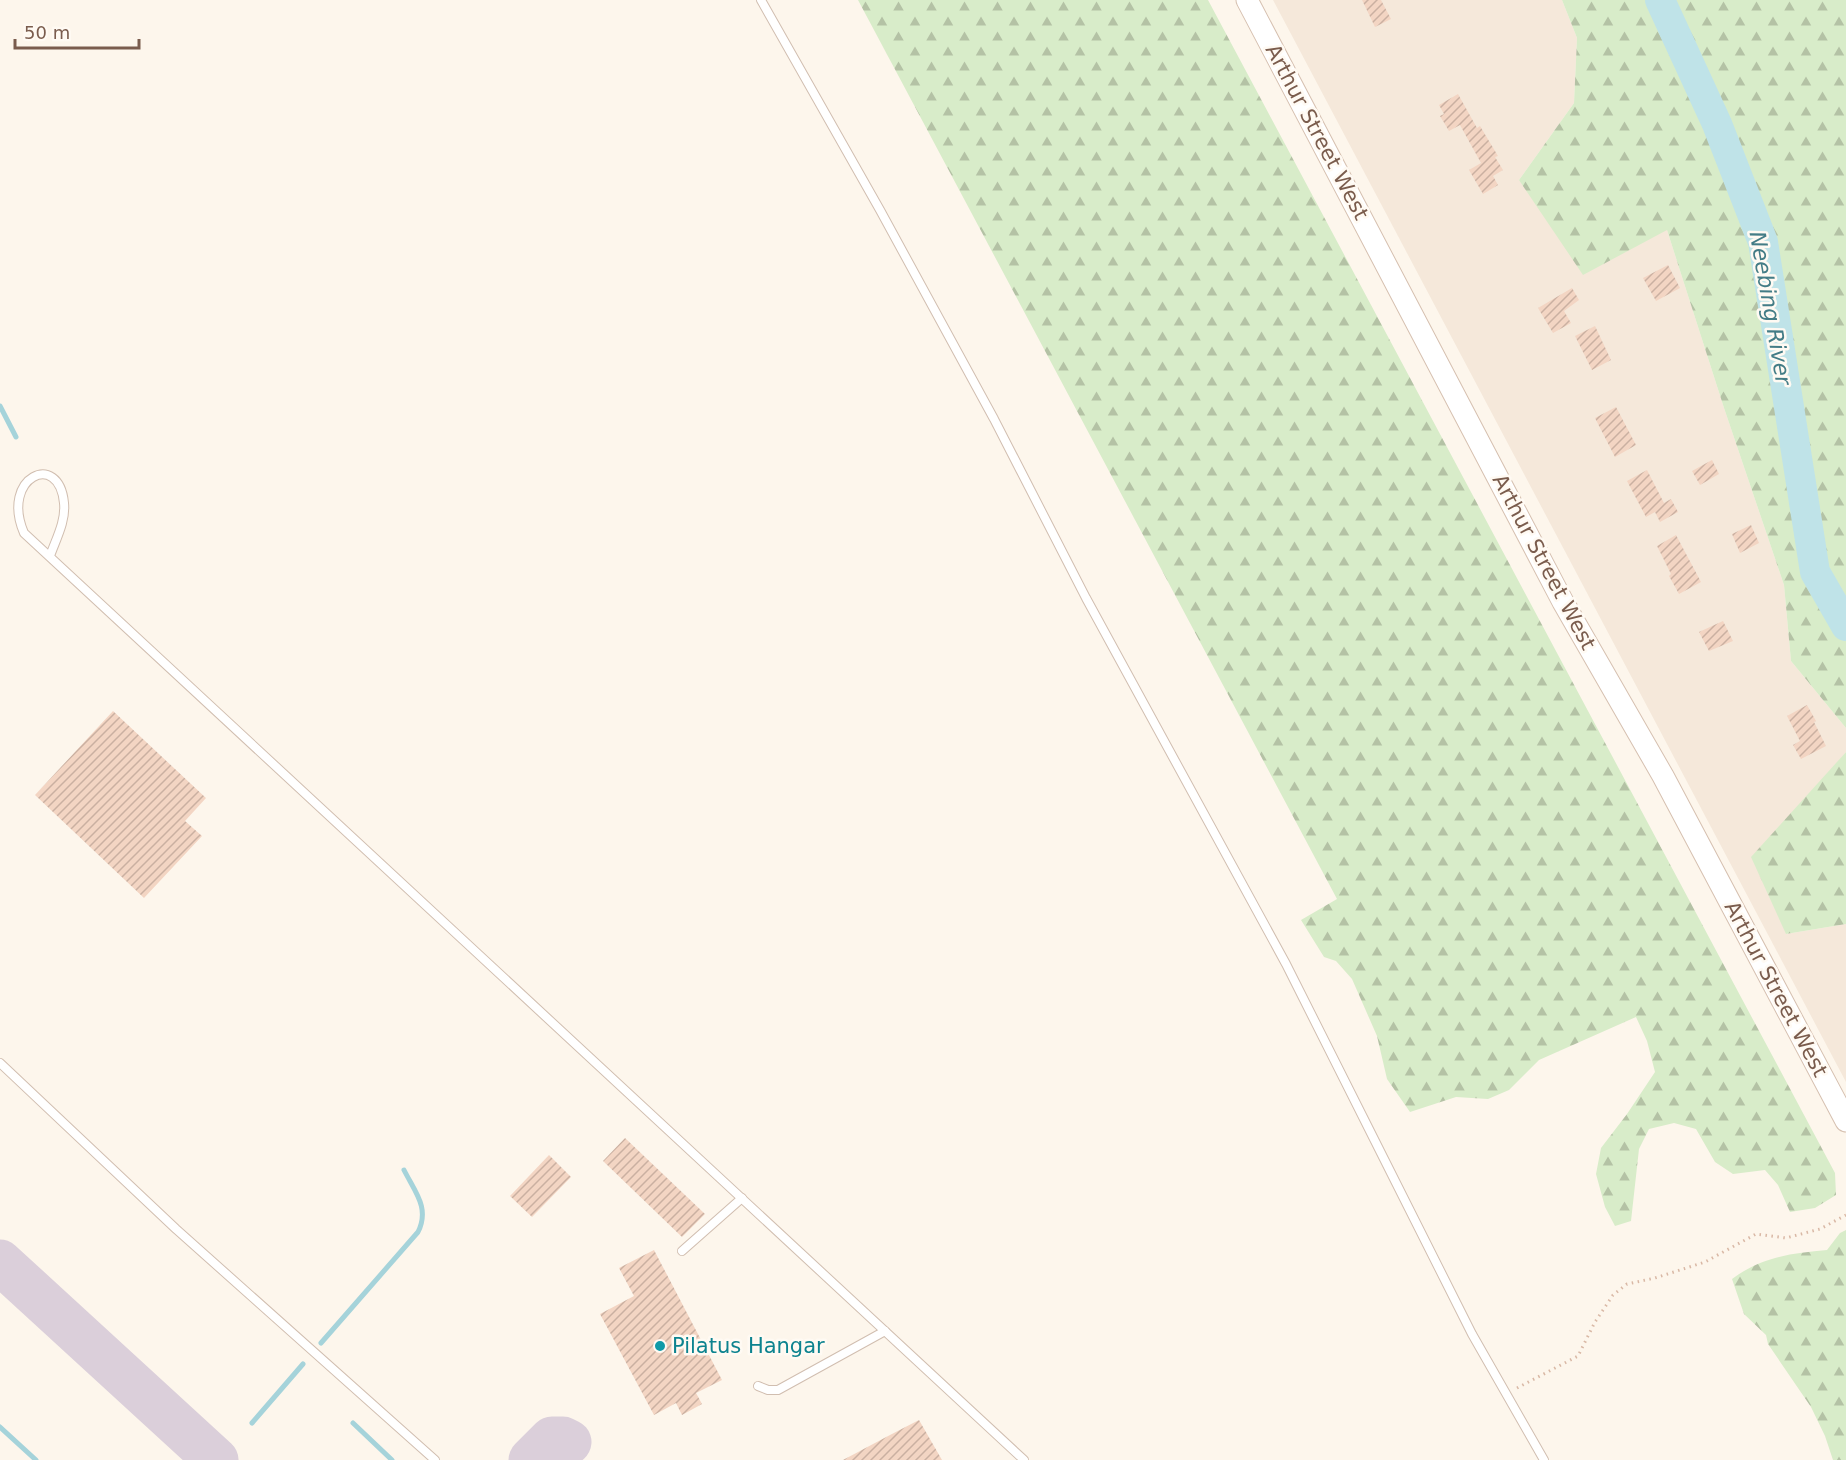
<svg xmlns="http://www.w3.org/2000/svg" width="1846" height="1460" viewBox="0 0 1846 1460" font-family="'DejaVu Sans',sans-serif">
  <defs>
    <pattern id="forest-firs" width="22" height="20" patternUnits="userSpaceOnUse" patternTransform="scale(1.5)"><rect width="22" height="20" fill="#d8ecc9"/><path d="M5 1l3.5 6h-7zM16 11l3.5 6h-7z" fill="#b4c2a5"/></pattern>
    <pattern id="building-hatch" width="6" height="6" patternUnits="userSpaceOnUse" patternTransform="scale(1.5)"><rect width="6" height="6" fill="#f3d5c3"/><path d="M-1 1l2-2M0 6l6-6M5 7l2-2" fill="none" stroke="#cab0a1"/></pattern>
  </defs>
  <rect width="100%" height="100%" fill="#fdf6ec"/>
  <polygon fill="#f5e8da" points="1273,0 1562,0 1577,38 1574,103 1519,180 1667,230 1724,408 1784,585 1791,661 1846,728 1846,752 1833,768 1786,934 1846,924 1846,1082"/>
  <g fill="url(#forest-firs)">
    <polygon points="858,0 1208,0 1835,1173 1836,1195 1815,1208 1790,1212 1778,1185 1765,1170 1733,1174 1715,1162 1696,1129 1674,1123 1649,1129 1639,1149 1631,1221 1615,1226 1605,1207 1596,1174 1601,1148 1627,1114 1655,1072 1647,1041 1636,1017 1539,1060 1509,1090 1488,1099 1456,1097 1410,1112 1387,1079 1377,1036 1352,979 1336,961 1324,957 1301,920 1337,899"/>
    <polygon points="1562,0 1846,0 1846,728 1791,661 1784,585 1724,408 1667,230 1583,275 1519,180 1574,103 1577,38"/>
    <polygon points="1846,752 1846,924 1786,934 1751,857"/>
    <path d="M 1846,1230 L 1846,1460 L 1833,1460 L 1825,1436 L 1811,1407 L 1768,1344 L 1766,1335 L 1744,1314 L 1732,1279 C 1761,1257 1792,1253 1827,1250 L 1840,1233 Z"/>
  </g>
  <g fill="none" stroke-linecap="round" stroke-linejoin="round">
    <g stroke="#a5d3da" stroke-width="5">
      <polyline points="0,406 16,437"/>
      <path d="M 321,1343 L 418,1232 C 430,1208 415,1192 404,1170"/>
      <polyline points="252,1423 303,1364"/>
      <polyline points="353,1423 392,1460"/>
      <polyline points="0,1427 36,1460"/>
    </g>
    <polyline stroke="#bfe3e8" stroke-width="30" points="1660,0 1717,124 1763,242 1815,572 1846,626"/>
    <g stroke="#dbcfda" stroke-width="45">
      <polyline points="0,1262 216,1460"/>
      <polyline points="531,1460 552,1439 563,1439 569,1442"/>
    </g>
  </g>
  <g fill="url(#building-hatch)">
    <polygon points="1362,0 1381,0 1391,19 1375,27"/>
    <polygon points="1458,94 1477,128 1480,126 1498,156 1495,157 1503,170 1493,176 1498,185 1483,194 1469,170 1481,163 1460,125 1449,131 1440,116 1444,114 1439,105"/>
    <polygon points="1668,265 1680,288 1656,301 1643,278"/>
    <polygon points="1572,288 1579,300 1564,311 1571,323 1553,333 1538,308"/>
    <polygon points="1595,326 1611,360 1592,370 1575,336"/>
    <polygon points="1616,407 1636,445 1615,457 1595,418"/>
    <polygon points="1712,460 1719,474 1700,485 1692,471"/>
    <polygon points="1647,470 1664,503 1671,499 1678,512 1660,522 1655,512 1646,517 1627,481"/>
    <polygon points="1751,525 1759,543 1740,553 1732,534"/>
    <polygon points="1676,535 1701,582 1679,594 1669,576 1671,574 1657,546"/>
    <polygon points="1723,621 1733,641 1709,651 1699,632"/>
    <polygon points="1807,705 1816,721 1814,722 1826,746 1801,759 1793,745 1800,741 1787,716"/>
    <polygon points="113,711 206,798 185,821 202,836 144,898 35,795"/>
    <polygon points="625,1138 705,1214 682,1237 603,1161"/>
    <polygon points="549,1155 571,1177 532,1217 510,1196"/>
    <polygon points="654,1250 722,1380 696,1393 702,1404 682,1415 676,1403 654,1415 600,1314 634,1296 619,1268"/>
    <polygon points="919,1420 942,1460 843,1460 890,1435"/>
  </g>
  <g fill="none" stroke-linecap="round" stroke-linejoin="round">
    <g stroke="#d1beb0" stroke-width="10">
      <g id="lane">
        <polyline points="761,0 880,210 994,419 1086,598 1286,964 1472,1334 1544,1460"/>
        <path d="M 50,556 C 56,539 66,521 64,503 C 59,450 0,477 24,533 L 1024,1460"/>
        <polyline points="0,1063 176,1229 435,1460"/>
        <polyline points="682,1251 742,1198"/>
        <polyline points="758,1386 768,1390 778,1390 885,1331"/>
      </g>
    </g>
    <g stroke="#d6c0b0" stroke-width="23">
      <polyline id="secondary" points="1247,0 1563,602 1663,776 1846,1121"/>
    </g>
    <polyline stroke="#d9b8a5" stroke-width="3" stroke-dasharray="1.5 4.5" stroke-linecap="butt" points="1517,1388 1578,1356 1595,1322 1613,1295 1627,1284 1655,1278 1705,1262 1756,1234 1786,1238 1820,1229 1846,1215"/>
    <use href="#lane" stroke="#fff" stroke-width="8"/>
    <use href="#secondary" stroke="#fff" stroke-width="21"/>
  </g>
  <circle fill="#0f9aa8" stroke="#fffaf3" stroke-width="2" cx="660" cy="1346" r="6"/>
  <g text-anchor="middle" stroke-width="5" stroke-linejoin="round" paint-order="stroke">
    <g font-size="21" fill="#7a5c4d" stroke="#fffaf3">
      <text transform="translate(1317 132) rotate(62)" y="7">Arthur Street West</text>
      <text transform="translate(1544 562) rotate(62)" y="7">Arthur Street West</text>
      <text transform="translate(1776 989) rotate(62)" y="7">Arthur Street West</text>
    </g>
    <g font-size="21" fill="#0d838f" stroke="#fffaf3" text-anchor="start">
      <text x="672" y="1353">Pilatus Hangar</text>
    </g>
    <g font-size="22" font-style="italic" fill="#437c86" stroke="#fffaf3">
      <text transform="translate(1771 308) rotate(80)" y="8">Neebing River</text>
    </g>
  </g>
  <path d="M15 39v9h124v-9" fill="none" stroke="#7a5c4d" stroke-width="3"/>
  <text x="24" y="39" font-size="18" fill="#7a5c4d" stroke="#fffaf3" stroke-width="4.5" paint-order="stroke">50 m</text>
</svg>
